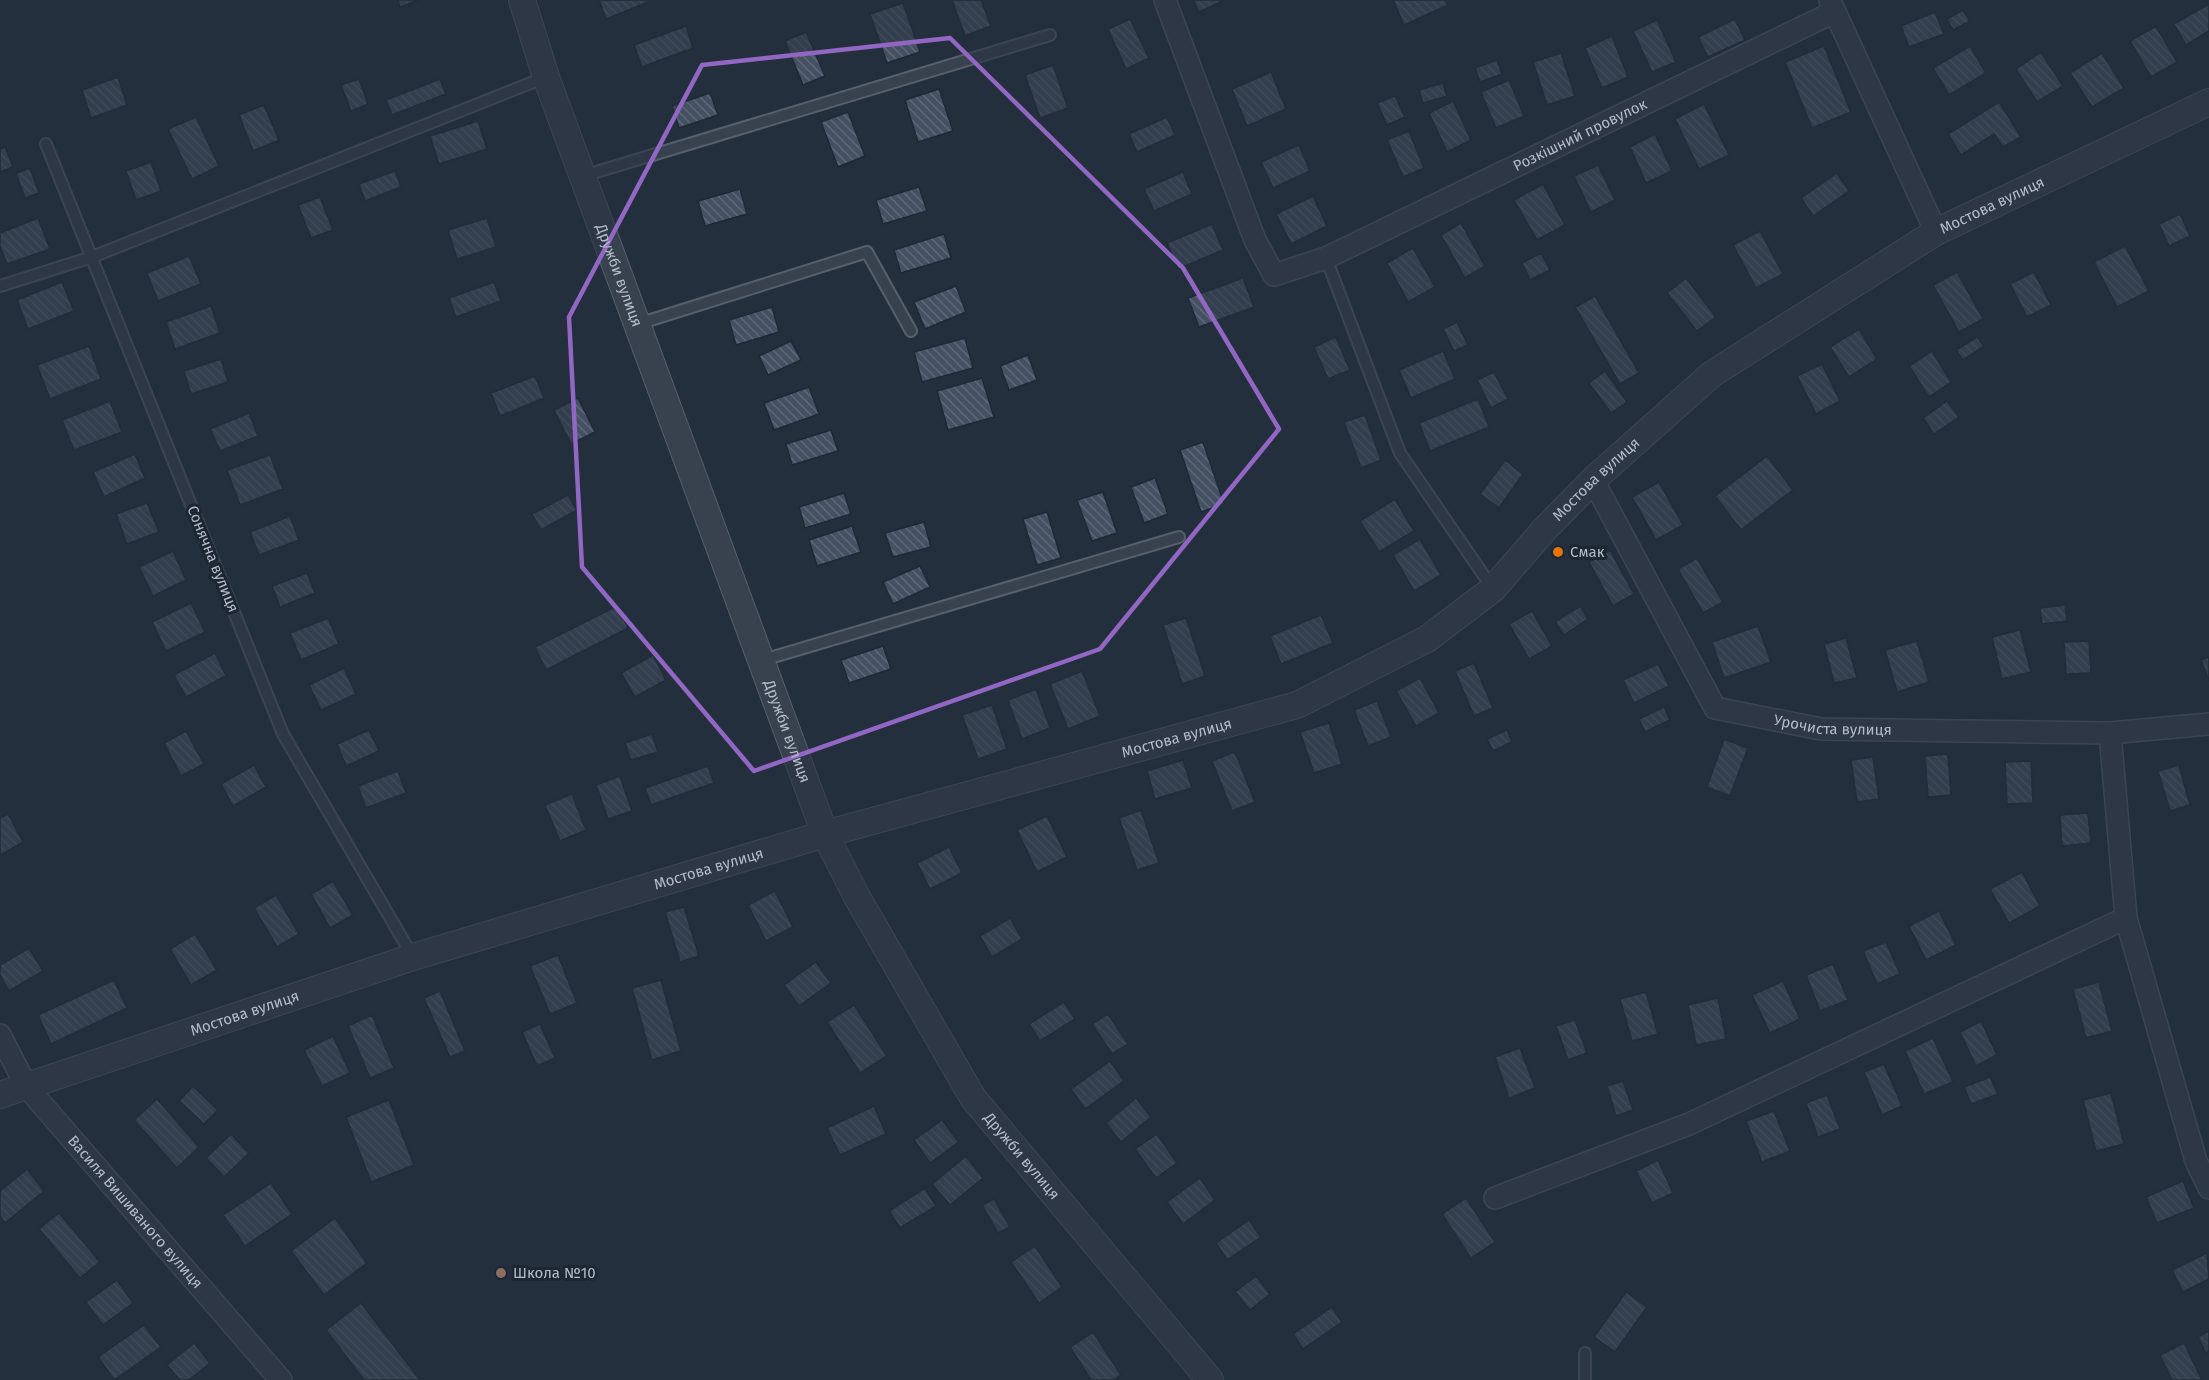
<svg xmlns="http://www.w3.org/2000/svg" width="2209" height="1380" viewBox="0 0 2209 1380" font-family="'Fira Sans',sans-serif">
  <defs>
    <pattern id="building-back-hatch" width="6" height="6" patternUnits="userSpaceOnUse" patternTransform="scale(1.5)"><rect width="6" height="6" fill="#455162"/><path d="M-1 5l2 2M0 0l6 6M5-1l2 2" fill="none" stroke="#5d6877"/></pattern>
  </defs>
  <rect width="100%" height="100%" fill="#242f3e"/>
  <g fill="url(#building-back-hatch)" stroke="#1f2835" stroke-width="1.5">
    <polygon points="398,0 419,0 400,7"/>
    <polygon points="599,0 651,0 651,1 606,19"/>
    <polygon points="952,0 981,0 991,26 965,36"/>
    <polygon points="1193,0 1225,0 1199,12"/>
    <polygon points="1393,0 1445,0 1448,5 1404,25"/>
    <polygon points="903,3 920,52 887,63 870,14"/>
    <polygon points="2209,4 2209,31 2186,45 2174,24"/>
    <polygon points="1963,10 1970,21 1953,30 1947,19"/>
    <polygon points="1935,12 1944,34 1909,47 1901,26"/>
    <polygon points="1130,19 1149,58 1126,69 1108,29"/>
    <polygon points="1735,19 1745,40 1708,57 1698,37"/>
    <polygon points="1657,20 1676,62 1652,72 1633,31"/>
    <polygon points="686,26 693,48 642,67 634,45"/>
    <polygon points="2156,26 2177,62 2151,77 2130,41"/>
    <polygon points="806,32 825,76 803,85 785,41"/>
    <polygon points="1612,36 1628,77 1602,88 1585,48"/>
    <polygon points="1824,46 1851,112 1812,128 1785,62"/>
    <polygon points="1970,46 1986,73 1949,95 1933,68"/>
    <polygon points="2041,52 2063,86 2037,102 2016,69"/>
    <polygon points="1561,53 1575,96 1547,105 1533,62"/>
    <polygon points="2102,53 2124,88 2092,107 2070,73"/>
    <polygon points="1497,60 1502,74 1480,82 1475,68"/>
    <polygon points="1053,65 1068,108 1040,118 1025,75"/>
    <polygon points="1271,72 1286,109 1247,126 1232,89"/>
    <polygon points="118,77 127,105 91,118 82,90"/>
    <polygon points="359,79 368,104 351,111 341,85"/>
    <polygon points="440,79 446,94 392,115 386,100"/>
    <polygon points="1509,80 1524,116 1496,128 1481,92"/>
    <polygon points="1443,83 1447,96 1423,103 1419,90"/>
    <polygon points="939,89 953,131 918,142 905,100"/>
    <polygon points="710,93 718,115 679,128 672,106"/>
    <polygon points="1395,96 1405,117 1387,125 1377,103"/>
    <polygon points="1453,101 1471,140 1447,152 1429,113"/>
    <polygon points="1999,102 2021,137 2003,147 1994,134 1961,155 1948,134"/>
    <polygon points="1704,104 1729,155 1699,169 1675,119"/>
    <polygon points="264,105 279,140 253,151 239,115"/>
    <polygon points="848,112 865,156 838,167 821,122"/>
    <polygon points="196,117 219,166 192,179 168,129"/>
    <polygon points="1167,117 1175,135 1137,152 1129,134"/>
    <polygon points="478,121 487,149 439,164 430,136"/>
    <polygon points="1409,131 1424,168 1403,177 1387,140"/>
    <polygon points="1655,134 1672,171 1646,183 1630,147"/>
    <polygon points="1299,145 1310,171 1273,188 1261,162"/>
    <polygon points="5,147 13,167 0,172 0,149"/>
    <polygon points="151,162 161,191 136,200 126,171"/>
    <polygon points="1598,165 1615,200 1591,212 1574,176"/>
    <polygon points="30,168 39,193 25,198 16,173"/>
    <polygon points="395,171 401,187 365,201 359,184"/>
    <polygon points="1183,172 1192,194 1154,211 1144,189"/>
    <polygon points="1837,173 1849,191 1813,216 1801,198"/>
    <polygon points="1543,184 1565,225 1537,240 1514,200"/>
    <polygon points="919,187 927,211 883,224 876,200"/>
    <polygon points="740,189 747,214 705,226 698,201"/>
    <polygon points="1313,196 1327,226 1291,244 1276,214"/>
    <polygon points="320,197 333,230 311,238 298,205"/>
    <polygon points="2180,214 2190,236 2169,246 2159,224"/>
    <polygon points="38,218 50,249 7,264 0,246 0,233"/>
    <polygon points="487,218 496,247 457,259 448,230"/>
    <polygon points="1461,223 1485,266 1465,278 1441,235"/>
    <polygon points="1212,224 1223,250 1178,269 1167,243"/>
    <polygon points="1760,231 1783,274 1756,288 1733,245"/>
    <polygon points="944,234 951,258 901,273 894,250"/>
    <polygon points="2125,246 2149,291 2117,307 2094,262"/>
    <polygon points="1413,248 1435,287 1408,302 1387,263"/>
    <polygon points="1541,253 1550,270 1530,280 1522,263"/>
    <polygon points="189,256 201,284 158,301 147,273"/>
    <polygon points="1957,272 1983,319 1959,332 1933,285"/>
    <polygon points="2034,272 2051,305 2027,317 2010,284"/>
    <polygon points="1243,278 1254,307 1199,327 1188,298"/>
    <polygon points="1686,278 1716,317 1697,331 1667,293"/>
    <polygon points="62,282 74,311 28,329 17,300"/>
    <polygon points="494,282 501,301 456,317 449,298"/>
    <polygon points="956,286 966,312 925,329 914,302"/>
    <polygon points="1595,296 1639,373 1620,384 1575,307"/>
    <polygon points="211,306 220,333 175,349 166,322"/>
    <polygon points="772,307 779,332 736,345 729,320"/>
    <polygon points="1457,322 1468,345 1454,351 1443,329"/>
    <polygon points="1859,329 1877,359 1849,377 1830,347"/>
    <polygon points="1336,337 1350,370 1328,379 1314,347"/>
    <polygon points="1977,337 1984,346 1963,360 1956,350"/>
    <polygon points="965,338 973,368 922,382 914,352"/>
    <polygon points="791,341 801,360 768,375 759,356"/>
    <polygon points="89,346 101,379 50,399 37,365"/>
    <polygon points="1443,351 1455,379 1411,398 1399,370"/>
    <polygon points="1932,351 1951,382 1929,397 1909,366"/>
    <polygon points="1028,355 1037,380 1009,390 1000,366"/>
    <polygon points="221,359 228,382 191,394 184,371"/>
    <polygon points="1822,364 1840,401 1816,414 1797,376"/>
    <polygon points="1605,371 1627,402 1611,413 1589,383"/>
    <polygon points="1494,372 1508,399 1491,408 1477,380"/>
    <polygon points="535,376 544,398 500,416 491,393"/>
    <polygon points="982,378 994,417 948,430 937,391"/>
    <polygon points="809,387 819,414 774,430 764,403"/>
    <polygon points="578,398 595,432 571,444 554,410"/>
    <polygon points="1478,399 1489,427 1430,451 1419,423"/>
    <polygon points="110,401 122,432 74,450 62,420"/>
    <polygon points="1947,401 1959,417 1934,434 1923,418"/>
    <polygon points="249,413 258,436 220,451 210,429"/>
    <polygon points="1365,415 1381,460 1361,468 1344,422"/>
    <polygon points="831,430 838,451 792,465 786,444"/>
    <polygon points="1203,442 1224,504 1201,512 1180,450"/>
    <polygon points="135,454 145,478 104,497 93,472"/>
    <polygon points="270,455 283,489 240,505 227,470"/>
    <polygon points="1767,456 1793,490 1741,530 1715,496"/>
    <polygon points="1505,460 1523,474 1499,508 1480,494"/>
    <polygon points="1155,478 1168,514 1144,523 1131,487"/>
    <polygon points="1659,482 1683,525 1656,540 1632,497"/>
    <polygon points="1103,492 1117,533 1092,541 1077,500"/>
    <polygon points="844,493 851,514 805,528 799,507"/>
    <polygon points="568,495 577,510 541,530 532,514"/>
    <polygon points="1395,499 1414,531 1379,552 1360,521"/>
    <polygon points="147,503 159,532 127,544 116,514"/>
    <polygon points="1047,512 1061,558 1037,565 1023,519"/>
    <polygon points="290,516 299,540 259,555 250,532"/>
    <polygon points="924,522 931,547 893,557 885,533"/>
    <polygon points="852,526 861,552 817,566 809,540"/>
    <polygon points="1420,539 1441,575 1414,591 1393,555"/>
    <polygon points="1610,550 1634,594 1613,606 1589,562"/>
    <polygon points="173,551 186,580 153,596 139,567"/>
    <polygon points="1697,558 1723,602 1703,613 1678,569"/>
    <polygon points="920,566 930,587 893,604 883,582"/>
    <polygon points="307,573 315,593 280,607 272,586"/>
    <polygon points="191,603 205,632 166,651 152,622"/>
    <polygon points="2065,605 2067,621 2042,624 2040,608"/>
    <polygon points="617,606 628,628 546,670 535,647"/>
    <polygon points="1580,606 1588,619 1564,635 1555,622"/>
    <polygon points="1532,611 1552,646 1529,659 1509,624"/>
    <polygon points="1321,615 1333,643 1281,664 1270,636"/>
    <polygon points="328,618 339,644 301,660 290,633"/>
    <polygon points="1186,618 1205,676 1182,684 1163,625"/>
    <polygon points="1758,626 1771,662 1724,678 1712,642"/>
    <polygon points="2020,630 2031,672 2002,679 1992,637"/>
    <polygon points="1846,638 1857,678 1834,683 1824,644"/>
    <polygon points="1917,641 1929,682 1897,692 1885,650"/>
    <polygon points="2089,641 2091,673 2066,674 2064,642"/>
    <polygon points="883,646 891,669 849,683 841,660"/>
    <polygon points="215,653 226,676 186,697 174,675"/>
    <polygon points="653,655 666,680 635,697 621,673"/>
    <polygon points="2209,657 2209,681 2201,660"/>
    <polygon points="1474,663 1493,708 1474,716 1455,671"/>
    <polygon points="1658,664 1669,686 1634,703 1623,680"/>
    <polygon points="344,668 356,694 321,710 309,685"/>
    <polygon points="1082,671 1100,716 1068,729 1050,684"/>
    <polygon points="1420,678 1439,713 1416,726 1396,691"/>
    <polygon points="1036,689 1050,728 1022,739 1008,700"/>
    <polygon points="1377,701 1391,737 1368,746 1354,710"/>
    <polygon points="992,705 1007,749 978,759 962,715"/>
    <polygon points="1664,707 1670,720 1645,732 1639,719"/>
    <polygon points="1329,723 1342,764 1314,773 1300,732"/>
    <polygon points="369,730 379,751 346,766 337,744"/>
    <polygon points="1507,730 1512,742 1493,751 1487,739"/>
    <polygon points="186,731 204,764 181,776 164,743"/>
    <polygon points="652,734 658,752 631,760 625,743"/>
    <polygon points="1724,739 1748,748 1730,796 1707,787"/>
    <polygon points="1235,752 1255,802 1232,811 1212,761"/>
    <polygon points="1948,754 1951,795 1928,797 1925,756"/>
    <polygon points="1873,757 1879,799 1857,802 1851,760"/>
    <polygon points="1183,760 1192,788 1155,799 1147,771"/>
    <polygon points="2031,761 2033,803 2007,804 2005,762"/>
    <polygon points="254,765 266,787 233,806 221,784"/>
    <polygon points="2179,765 2190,805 2170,811 2158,771"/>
    <polygon points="708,766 714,783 651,805 645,788"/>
    <polygon points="398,771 406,793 366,808 358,786"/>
    <polygon points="620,776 632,811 608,819 596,785"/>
    <polygon points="572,794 586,830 560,841 545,805"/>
    <polygon points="1141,810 1159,863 1137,870 1119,818"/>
    <polygon points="2088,813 2091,843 2062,846 2060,815"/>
    <polygon points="8,814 23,842 0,855 0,818"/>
    <polygon points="1047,816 1067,857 1037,872 1017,830"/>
    <polygon points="949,847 962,873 930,889 917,863"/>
    <polygon points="2022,872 2040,906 2009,923 1990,889"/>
    <polygon points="333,881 353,915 330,928 311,894"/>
    <polygon points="775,891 793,927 766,941 748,905"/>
    <polygon points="276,895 299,934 277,947 254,908"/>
    <polygon points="684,907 699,956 680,962 665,912"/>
    <polygon points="1939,911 1956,945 1926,960 1909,926"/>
    <polygon points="1010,918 1022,939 992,957 980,936"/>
    <polygon points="195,934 217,970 191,985 170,949"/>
    <polygon points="1886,942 1900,974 1877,984 1863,951"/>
    <polygon points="29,948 43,971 9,991 0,975 0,965"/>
    <polygon points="558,955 577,1003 550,1014 530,966"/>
    <polygon points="816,962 831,983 799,1006 784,985"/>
    <polygon points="1833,964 1848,1000 1820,1011 1806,975"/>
    <polygon points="114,980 127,1008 51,1044 38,1015"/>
    <polygon points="661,980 681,1051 652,1060 632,988"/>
    <polygon points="1783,981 1800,1019 1770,1033 1752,995"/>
    <polygon points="2099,982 2112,1031 2086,1038 2073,989"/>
    <polygon points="440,991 465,1051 450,1057 424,998"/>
    <polygon points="1646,992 1658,1034 1632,1041 1620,999"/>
    <polygon points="1718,998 1726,1039 1696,1045 1688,1005"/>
    <polygon points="1064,1002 1075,1019 1040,1041 1029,1024"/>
    <polygon points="854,1005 887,1056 860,1073 827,1022"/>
    <polygon points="1108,1014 1128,1044 1112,1054 1092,1024"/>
    <polygon points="372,1015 394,1068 370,1078 348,1026"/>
    <polygon points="1575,1020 1587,1053 1568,1060 1556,1026"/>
    <polygon points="1981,1021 1997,1055 1976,1066 1960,1032"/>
    <polygon points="540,1024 555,1058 537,1066 522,1032"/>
    <polygon points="333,1036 350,1073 322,1086 304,1050"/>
    <polygon points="1933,1038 1953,1082 1924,1094 1905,1051"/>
    <polygon points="1520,1048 1535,1088 1509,1098 1495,1057"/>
    <polygon points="1110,1061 1124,1081 1085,1109 1071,1089"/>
    <polygon points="1884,1064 1902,1106 1882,1115 1864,1072"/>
    <polygon points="1990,1077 1998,1094 1971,1104 1964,1087"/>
    <polygon points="1623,1081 1633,1110 1616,1116 1607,1086"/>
    <polygon points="193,1086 218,1110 204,1124 179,1101"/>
    <polygon points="2111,1093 2124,1144 2096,1151 2083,1100"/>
    <polygon points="1827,1095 1840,1129 1818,1137 1806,1103"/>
    <polygon points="1136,1098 1151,1117 1121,1142 1106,1123"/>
    <polygon points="157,1099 199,1147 177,1168 134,1120"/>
    <polygon points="389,1100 414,1165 371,1182 346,1117"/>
    <polygon points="874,1106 886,1134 840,1155 827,1128"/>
    <polygon points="1774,1111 1790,1151 1762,1162 1746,1121"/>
    <polygon points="942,1120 959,1142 930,1163 914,1140"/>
    <polygon points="231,1134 249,1153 224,1177 206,1158"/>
    <polygon points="1157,1134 1177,1163 1156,1178 1135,1149"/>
    <polygon points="966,1156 983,1178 950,1205 932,1184"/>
    <polygon points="1658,1160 1673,1193 1652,1203 1636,1171"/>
    <polygon points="27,1169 44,1191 5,1223 0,1216 0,1191"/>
    <polygon points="1200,1178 1215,1200 1183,1224 1167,1202"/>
    <polygon points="2183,1181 2194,1208 2157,1223 2146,1197"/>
    <polygon points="271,1183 292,1214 245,1246 223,1215"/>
    <polygon points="925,1188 936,1206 900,1228 889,1211"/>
    <polygon points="1466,1198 1495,1242 1471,1258 1442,1214"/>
    <polygon points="994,1199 1010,1227 998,1233 982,1205"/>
    <polygon points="59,1213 100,1262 80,1278 39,1229"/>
    <polygon points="335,1218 367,1263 324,1295 291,1251"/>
    <polygon points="1249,1220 1261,1237 1227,1260 1216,1243"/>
    <polygon points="1035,1246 1062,1287 1039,1303 1011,1262"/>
    <polygon points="2207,1253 2209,1279 2183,1292 2172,1270"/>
    <polygon points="1256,1276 1270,1294 1250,1310 1235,1292"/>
    <polygon points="117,1280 133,1303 103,1325 86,1302"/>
    <polygon points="1626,1292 1647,1307 1615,1352 1594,1337"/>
    <polygon points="361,1303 420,1380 364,1380 326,1330"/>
    <polygon points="1332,1307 1342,1322 1303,1349 1293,1334"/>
    <polygon points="144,1325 161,1347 114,1380 98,1357"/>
    <polygon points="2209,1331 2209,1351 2206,1353 2198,1337"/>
    <polygon points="1093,1332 1121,1375 1113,1380 1091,1380 1070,1347"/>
    <polygon points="194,1343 210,1363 189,1380 180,1380 167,1365"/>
    <polygon points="2184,1343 2202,1380 2172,1380 2160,1355"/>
  </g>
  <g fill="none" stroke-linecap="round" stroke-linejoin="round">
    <g stroke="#565f6c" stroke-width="14">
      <g id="service">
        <polyline points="46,144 283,734 413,957"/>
        <polyline points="583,176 1050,35"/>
        <polyline points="1326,258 1400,453 1493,589"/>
        <polyline points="0,286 92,257 546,77"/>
        <polyline points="638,324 867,252 911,331"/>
        <polyline points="763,660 1179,537"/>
        <polyline points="1585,1353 1585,1380"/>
      </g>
    </g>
    <g stroke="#565f6c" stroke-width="24">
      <g id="minor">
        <path id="s1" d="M 1165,0 L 1255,240 L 1274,275 L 1326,258 L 1834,12"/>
        <polyline points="1830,1 1936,232"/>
        <path id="s2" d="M 1593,480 L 1715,708 L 1821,729 L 2110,733 L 2209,724"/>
        <polyline points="2110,733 2126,918 2196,1161 2209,1188"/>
        <path id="s3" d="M 0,1035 L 26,1086 L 281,1380"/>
        <polyline points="1495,1198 1689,1124 2126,918"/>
      </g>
    </g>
    <g stroke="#565f6c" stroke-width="28">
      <g id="tertiary">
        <path id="s4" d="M 522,0 L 546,77 L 825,834 L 857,897 L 973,1098 L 1210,1380"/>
        <path id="s5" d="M 0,1095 L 413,957 L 825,834 L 1297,705 L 1427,639 L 1493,589 L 1545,529 L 1593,480 L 1712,374 L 1936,232 L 2209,102"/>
      </g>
    </g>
    <use href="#service" stroke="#38414e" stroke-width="10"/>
    <use href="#minor" stroke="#38414e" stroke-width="21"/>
    <use href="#tertiary" stroke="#38414e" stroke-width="26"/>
  </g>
  <path d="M0 0H2209V1380H0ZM 950,38 L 1183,268 L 1279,429 L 1100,649 L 754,771 L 582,567 L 569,317 L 702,65 Z" fill="#242f3e" fill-opacity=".55" fill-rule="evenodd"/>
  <path fill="none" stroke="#9266c3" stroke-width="4.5" stroke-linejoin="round" d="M 950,38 L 1183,268 L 1279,429 L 1100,649 L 754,771 L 582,567 L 569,317 L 702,65 Z"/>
  <circle fill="#e8710a" stroke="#1d2633" stroke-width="2" cx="1558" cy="552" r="6"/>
  <circle fill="#8d6e63" stroke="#1d2633" stroke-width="2" cx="501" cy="1273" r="6"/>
  <g text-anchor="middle" stroke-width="6" stroke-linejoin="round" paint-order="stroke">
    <g font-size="15" fill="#b4bcc9" stroke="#1d2633">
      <text dy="5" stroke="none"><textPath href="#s1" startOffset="633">Розкішний провулок</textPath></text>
      <text dy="5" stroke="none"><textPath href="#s5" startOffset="2218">Мостова вулиця</textPath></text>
      <text dy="5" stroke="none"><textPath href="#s4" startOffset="292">Дружби вулиця</textPath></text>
      <text dy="5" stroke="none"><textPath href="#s5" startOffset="1734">Мостова вулиця</textPath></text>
      <text transform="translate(213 559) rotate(68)" y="5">Сонячна вулиця</text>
      <text dy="5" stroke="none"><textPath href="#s2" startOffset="378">Урочиста вулиця</textPath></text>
      <text dy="5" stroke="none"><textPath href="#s4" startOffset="778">Дружби вулиця</textPath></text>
      <text dy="5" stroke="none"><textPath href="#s5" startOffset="1230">Мостова вулиця</textPath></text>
      <text dy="5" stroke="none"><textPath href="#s5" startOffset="744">Мостова вулиця</textPath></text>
      <text dy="5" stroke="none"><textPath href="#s5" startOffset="258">Мостова вулиця</textPath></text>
      <text dy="5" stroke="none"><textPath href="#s4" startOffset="1266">Дружби вулиця</textPath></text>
      <text dy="5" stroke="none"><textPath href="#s3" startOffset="224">Василя Вишиваного вулиця</textPath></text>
    </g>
    <g font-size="15" fill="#b4bcc9" stroke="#1d2633" text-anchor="start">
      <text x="1570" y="557">Смак</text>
      <text x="513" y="1278">Школа №10</text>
    </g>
  </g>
</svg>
